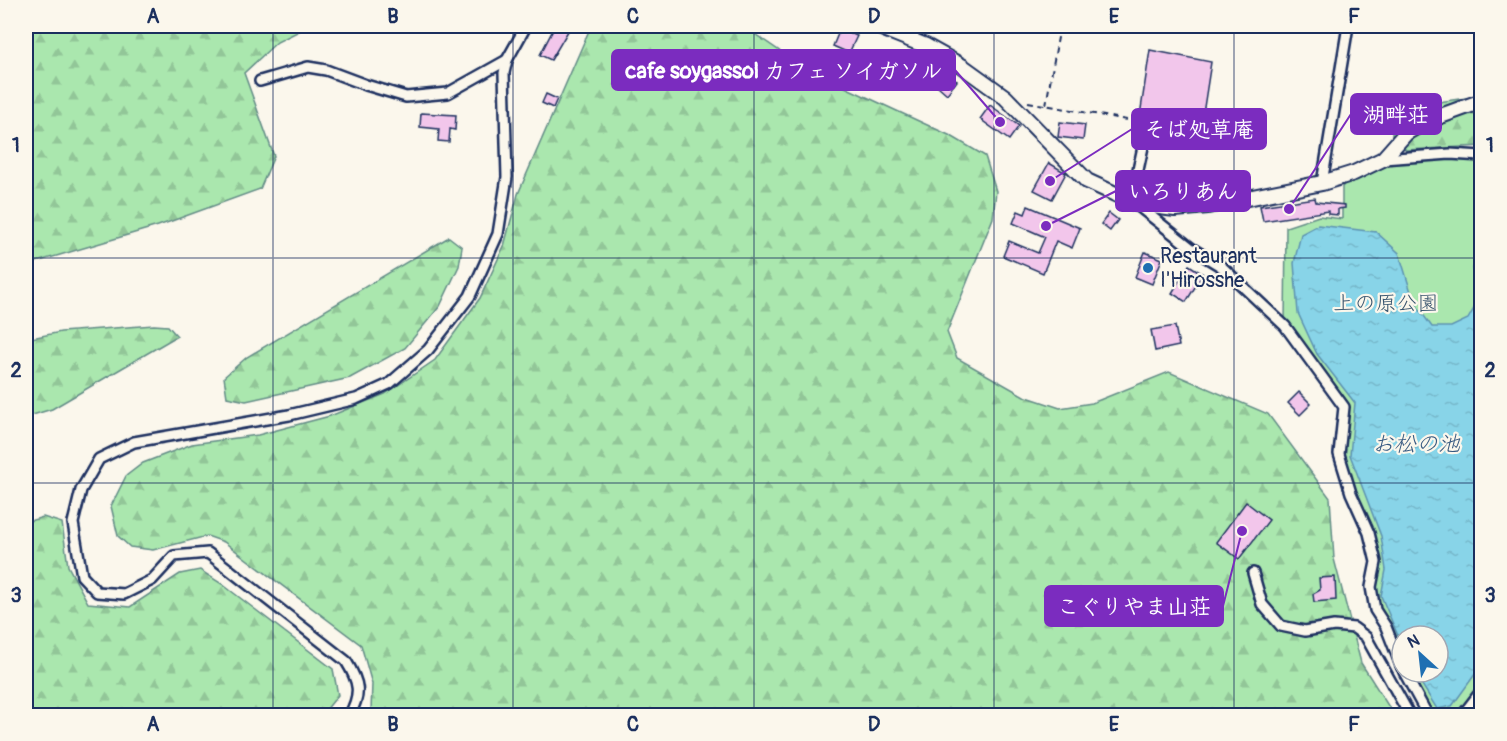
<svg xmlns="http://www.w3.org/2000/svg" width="1507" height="741" viewBox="0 0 1507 741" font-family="Pangolin,'Klee One',sans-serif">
  <defs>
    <pattern id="forest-firs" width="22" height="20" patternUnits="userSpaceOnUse" patternTransform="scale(1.5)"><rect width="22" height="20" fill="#aae7ae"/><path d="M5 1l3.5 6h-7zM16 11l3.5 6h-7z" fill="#92c698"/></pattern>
    <pattern id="water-ripples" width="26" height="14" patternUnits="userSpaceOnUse" patternTransform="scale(1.5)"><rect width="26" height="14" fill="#88d4e8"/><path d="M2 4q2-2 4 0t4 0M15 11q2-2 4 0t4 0" fill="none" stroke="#75b6c9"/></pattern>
  </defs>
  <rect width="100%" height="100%" fill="#fbf7ec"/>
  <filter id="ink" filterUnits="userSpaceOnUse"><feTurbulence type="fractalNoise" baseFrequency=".0167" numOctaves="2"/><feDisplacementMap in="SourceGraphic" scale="12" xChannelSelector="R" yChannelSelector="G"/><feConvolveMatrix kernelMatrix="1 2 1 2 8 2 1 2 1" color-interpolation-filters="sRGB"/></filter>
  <g filter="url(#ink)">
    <g fill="url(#forest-firs)" stroke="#628b86" stroke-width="1.5">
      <polygon points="26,26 309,26 277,42 244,73 274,156 260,189 158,226 26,265"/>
      <polygon points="591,26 743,26 806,69 951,136 985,156 996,191 993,218 947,332 957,358 1024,396 1060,408 1092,403 1169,372 1268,414 1330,498 1334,559 1361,663 1394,715 367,715 371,711 372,684 361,645 224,542 207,536 153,550 130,547 118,536 111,506 126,476 143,463 192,444 258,435 330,416 385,394 435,360 480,298 504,246 518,194"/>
      <path d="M 1481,96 L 1481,146 L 1406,150 L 1392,136 C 1392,128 1392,119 1398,114 C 1411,104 1463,99 1481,96 Z"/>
      <polygon points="449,237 462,247 459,266 440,306 405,348 350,378 246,401 227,397 224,377 247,357"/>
      <polygon points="154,325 168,326 177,336 52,409 26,417 26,339 61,332"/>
      <polygon points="43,517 62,523 68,566 88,603 130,607 180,574 200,570 222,584 333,669 338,695 322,715 26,715 26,610 31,576 26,570 26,522"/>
    </g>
    <polygon fill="#aae7ae" stroke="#628b86" stroke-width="1.5" points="1481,156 1482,690 1462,715 1428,715 1404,672 1438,672 1438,636 1402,636 1402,668 1375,610 1376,561 1339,454 1344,407 1285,326 1286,227 1319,216 1342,219 1342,187 1354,173 1383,159"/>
    <polygon fill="url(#water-ripples)" stroke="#5c92b1" stroke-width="1.5" points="1318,225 1376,232 1399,253 1414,302 1432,327 1451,327 1468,319 1477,303 1473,268 1481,245 1481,666 1452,706 1437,709 1414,672 1438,672 1438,636 1402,636 1402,645 1381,596 1386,570 1381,536 1350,455 1355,403 1317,354 1298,313 1294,263 1301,234"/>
    <g fill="#f2c6eb" stroke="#1b2f5e" stroke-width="1.5">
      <polygon points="555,26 571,26 551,60 540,55"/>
      <polygon points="840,29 857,36 849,53 833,46"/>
      <polygon points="1150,50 1211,62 1200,133 1155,125 1153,119 1149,117 1143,119 1142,122 1139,122"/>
      <polygon points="947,74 957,81 947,94 938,86"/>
      <polygon points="546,94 557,99 553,108 542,103"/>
      <polygon points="990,105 1019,126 1009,140 980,119"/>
      <polygon points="421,113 456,115 455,130 450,129 449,142 438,141 439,129 420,127"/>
      <polygon points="1060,122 1085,125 1083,140 1058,137"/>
      <polygon points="1049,163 1066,173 1052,199 1034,190"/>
      <polygon points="1315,198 1316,202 1345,205 1345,208 1338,209 1338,215 1328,214 1328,211 1263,221 1260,206"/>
      <polygon points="1028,206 1080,228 1072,248 1056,241 1043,273 1003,256 1009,241 1038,253 1045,237 1013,223 1018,211 1025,214"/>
      <polygon points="1109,213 1118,220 1110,231 1101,224"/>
      <polygon points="1145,252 1162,259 1152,284 1135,277"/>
      <polygon points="1189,265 1203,274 1186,302 1172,293"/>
      <polygon points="1175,326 1179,346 1155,351 1151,330"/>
      <polygon points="1299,392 1311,404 1300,415 1288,403"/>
      <polygon points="1246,502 1269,520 1239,559 1216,542"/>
      <polygon points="1335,577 1336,600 1314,602 1313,594 1320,590 1319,578"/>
    </g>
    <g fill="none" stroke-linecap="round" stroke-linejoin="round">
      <g stroke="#1b2f5e" stroke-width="14">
        <g id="minor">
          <polyline points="260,81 308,67 326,70 366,85 406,97 448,93 507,60"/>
          <polyline points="1383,159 1450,154 1482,156"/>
          <polyline points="1322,183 1348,26"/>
          <polyline points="1131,202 1148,124"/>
          <polyline points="1137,205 1191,248 1222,267 1285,326 1344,407 1339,454 1351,493 1369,533 1376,562 1371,587 1375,610 1386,627 1402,668"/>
          <polyline points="1253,573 1262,604 1281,626 1305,631 1334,626 1354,628 1366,637 1410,716"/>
          <polyline points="1404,672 1428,716"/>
          <path d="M 349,716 C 362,693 359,682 346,661 L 208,553 L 174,556 L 152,580 L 124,594 L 97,592 L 82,576 L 73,523 L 81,490 L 99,459 L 134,442 L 289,415 L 356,399 L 389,384 L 428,350 L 470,296 L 498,234 L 507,177 L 504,73 L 507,60 L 526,26"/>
          <polyline points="1462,716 1482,690"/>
        </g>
      </g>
      <g stroke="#1b2f5e" stroke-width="18">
        <polyline id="secondary" points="876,26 926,46 962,66 1005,97 1087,181 1137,204 1175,209 1208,206 1322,183 1354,173 1383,159 1406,133 1427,121 1482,101"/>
      </g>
      <g stroke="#1b2f5e" stroke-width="2" stroke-dasharray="6 4.5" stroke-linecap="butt">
        <polyline points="1459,26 1482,30"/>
        <polyline points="1028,102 1138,122"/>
        <polyline points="1046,105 1060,26"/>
        <polyline points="1158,125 1235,139"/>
      </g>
      <use href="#minor" stroke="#fbf7ec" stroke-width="9"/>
      <use href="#secondary" stroke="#fbf7ec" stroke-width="14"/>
    </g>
  </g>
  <path fill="none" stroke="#1b2f5e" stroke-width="1.5" stroke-opacity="0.55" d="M 273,26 L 273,716M 513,26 L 513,716M 754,26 L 754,716M 994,26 L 994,716M 1234,26 L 1234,716M 26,258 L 1482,258M 26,483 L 1482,483"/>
  <circle fill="#1f6fb2" stroke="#fbf7ec" stroke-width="2" cx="1148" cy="268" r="6"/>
  <g text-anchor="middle" stroke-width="4.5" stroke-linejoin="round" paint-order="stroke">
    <g font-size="21" fill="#1b2f5e" stroke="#fbf7ec" text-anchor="start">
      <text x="1160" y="263">Restaurant<tspan x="1160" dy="24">I'Hirosshe</tspan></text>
    </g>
    <g font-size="21" fill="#38546e" stroke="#fbf7ec">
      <text x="1386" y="310">上の原公園</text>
    </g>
    <g font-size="22" font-style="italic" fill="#365880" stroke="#fbf7ec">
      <text x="1416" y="451">お松の池</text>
    </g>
  </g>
  <path fill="none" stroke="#7b2cbf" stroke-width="2" d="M1000 122L955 70M1289 209L1351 114M1050 181L1132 129M1046 226L1116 191M1242 531L1223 606"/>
  <g fill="#7b2cbf" stroke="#fbf7ec" stroke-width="2">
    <circle cx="1000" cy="122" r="6"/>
    <circle cx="1289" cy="209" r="6"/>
    <circle cx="1050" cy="181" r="6"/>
    <circle cx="1046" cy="226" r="6"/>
    <circle cx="1242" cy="531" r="6"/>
  </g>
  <g fill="#7b2cbf" stroke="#7b2cbf" stroke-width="2">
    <rect x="612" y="50" width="343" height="40" rx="6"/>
    <rect x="1351" y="94" width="90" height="40" rx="6"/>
    <rect x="1132" y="109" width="134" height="40" rx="6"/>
    <rect x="1116" y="171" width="134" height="40" rx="6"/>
    <rect x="1045" y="586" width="178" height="40" rx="6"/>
  </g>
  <g font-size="22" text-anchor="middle" font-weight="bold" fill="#fff">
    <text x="784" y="78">cafe soygassol カフェ ソイガソル</text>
    <text x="1396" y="122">湖畔荘</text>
    <text x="1199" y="137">そば処草庵</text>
    <text x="1183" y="199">いろりあん</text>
    <text x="1134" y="614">こぐりやま山荘</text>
  </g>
  <rect width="1507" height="741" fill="none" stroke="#fbf7ec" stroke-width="66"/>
  <g transform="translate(1420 654) rotate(333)"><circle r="28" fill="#fbf7ec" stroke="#a1a7b3" stroke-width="1.5"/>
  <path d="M0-4.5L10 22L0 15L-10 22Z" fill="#1f6fb2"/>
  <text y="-9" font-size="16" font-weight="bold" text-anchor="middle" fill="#1b2f5e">N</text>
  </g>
  <rect x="33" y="33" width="1441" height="675" fill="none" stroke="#1b2f5e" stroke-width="2"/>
  <g font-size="20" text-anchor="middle" font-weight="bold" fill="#1b2f5e">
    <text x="153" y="23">A</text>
    <text x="393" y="23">B</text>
    <text x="633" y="23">C</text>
    <text x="874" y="23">D</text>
    <text x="1114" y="23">E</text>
    <text x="1354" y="23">F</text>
    <text x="16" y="152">1</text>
    <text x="1490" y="152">1</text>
    <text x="16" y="377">2</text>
    <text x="1490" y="377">2</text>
    <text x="16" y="602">3</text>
    <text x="1490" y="602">3</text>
    <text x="153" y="731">A</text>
    <text x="393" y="731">B</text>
    <text x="633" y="731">C</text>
    <text x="874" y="731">D</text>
    <text x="1114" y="731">E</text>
    <text x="1354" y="731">F</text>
  </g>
</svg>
